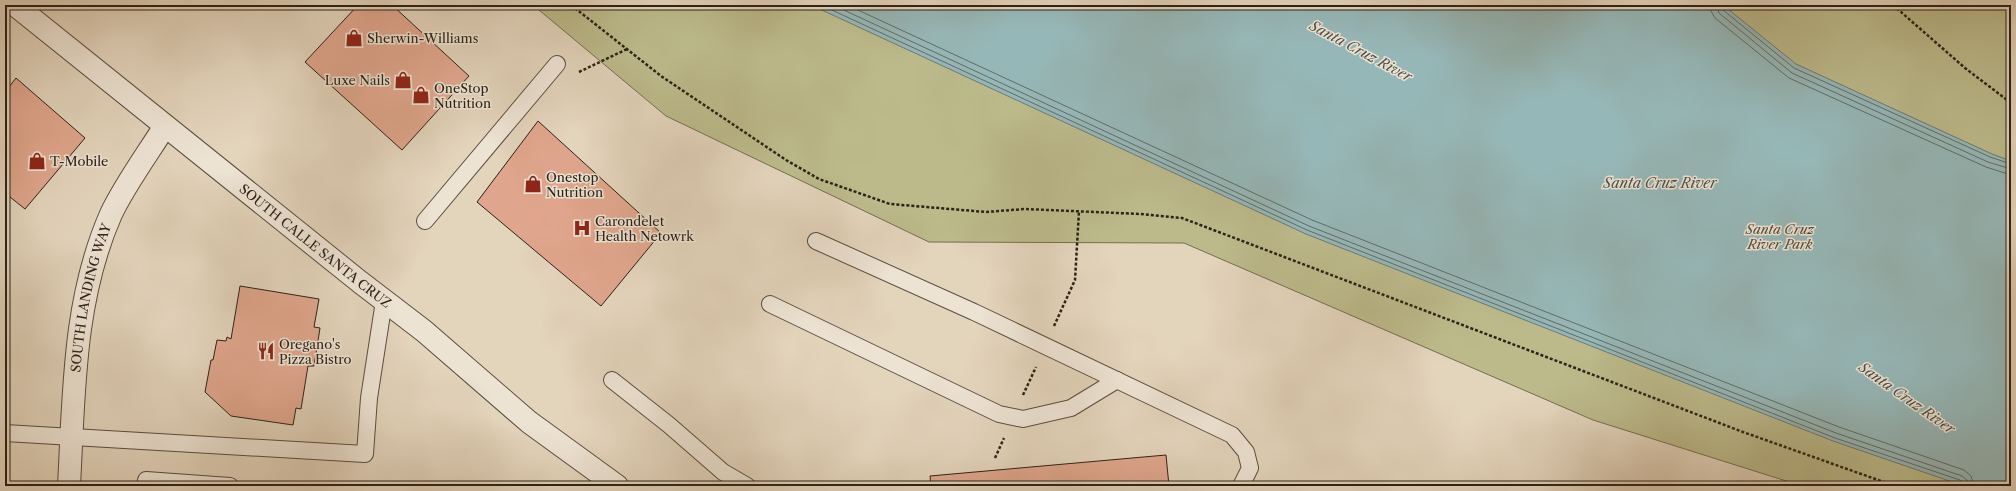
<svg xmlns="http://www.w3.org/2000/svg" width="2016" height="491" viewBox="0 0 2016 491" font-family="'Libre Caslon Text',serif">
  <rect width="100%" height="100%" fill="#e3d4bc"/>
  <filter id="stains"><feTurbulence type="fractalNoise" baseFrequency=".005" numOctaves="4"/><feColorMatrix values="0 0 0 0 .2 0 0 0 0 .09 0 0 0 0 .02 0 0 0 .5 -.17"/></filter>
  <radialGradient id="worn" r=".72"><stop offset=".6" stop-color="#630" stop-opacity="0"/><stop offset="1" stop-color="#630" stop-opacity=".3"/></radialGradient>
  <polygon fill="#bcba8b" stroke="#746e51" points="533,5 2011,5 2011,486 1802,486 1593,420 1184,243 929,242 666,116"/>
  <polygon fill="#96b7b7" stroke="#6c7b77" points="811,5 1723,5 1796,64 1992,154 2011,161 2011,486 1964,486 1833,441 1306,234"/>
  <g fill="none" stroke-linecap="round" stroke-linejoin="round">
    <g stroke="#616c67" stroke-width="1">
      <polyline points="821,5 1307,230 1835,438 1960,480 1963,486"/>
      <polyline points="833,5 1309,226 1836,433 1962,476 1967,480 1968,486"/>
      <polyline points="847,5 1312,220 1839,427 1964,470 1971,476 1974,486"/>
      <polyline points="1710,5 1711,11 1715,18 1789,78 1986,167 2011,175"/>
      <polyline points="1716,5 1719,13 1792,73 1988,162 2011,169"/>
      <polyline points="1721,5 1723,10 1794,68 1990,157 2011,164"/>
    </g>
  </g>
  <g fill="#e0a68d" stroke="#2c2217">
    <polygon points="358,5 392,5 469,76 402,150 305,62"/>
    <polygon points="16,78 85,138 25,209 5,193 5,92"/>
    <polygon points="538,121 661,233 601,306 477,202"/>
    <polygon points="240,286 319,299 314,327 320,328 314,366 308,366 301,409 296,408 293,425 231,416 205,392 211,360 213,360 217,340 226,341 227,337 231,339"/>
    <polygon points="1166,455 1169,486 931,486 930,476"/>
  </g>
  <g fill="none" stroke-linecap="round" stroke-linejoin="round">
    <g stroke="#5a4e40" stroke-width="18">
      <g id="service">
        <polyline points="425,221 557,64"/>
        <polyline points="816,241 974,312 1232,435 1246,452 1250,468 1241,486"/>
        <polyline points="770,304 999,414 1023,419 1071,408 1117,380"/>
        <polyline points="612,380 669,425 723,472 747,486"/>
        <polyline points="5,433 365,454 369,398 384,301"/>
        <polyline points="146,480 230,486"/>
      </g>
    </g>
    <g stroke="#5a4e40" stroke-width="24">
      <g id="minor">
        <path id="s1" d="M 15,5 L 360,282 L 424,331 L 529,422 L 617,486"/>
        <path id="s2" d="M 69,486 C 74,394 73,300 111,214 C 124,186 148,153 165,126"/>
      </g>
    </g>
    <g stroke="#2c2217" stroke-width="2.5" stroke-dasharray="3 2" stroke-linecap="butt">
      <polyline points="571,5 661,76 786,160 819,179 890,204 986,212 1025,209 1141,214 1182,218 1743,432 1895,486"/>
      <polyline points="1893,5 1965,68 2011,103"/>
      <polyline points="579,72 627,49"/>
      <polyline points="1054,326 1075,280 1079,211"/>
      <polyline points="1023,395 1036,367"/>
      <polyline points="995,458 1004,438"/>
    </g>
    <use href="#service" stroke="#ede3d3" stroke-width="16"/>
    <use href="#minor" stroke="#ede3d3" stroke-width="22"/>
  </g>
  <defs>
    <g id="shop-bare" transform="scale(1.38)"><path d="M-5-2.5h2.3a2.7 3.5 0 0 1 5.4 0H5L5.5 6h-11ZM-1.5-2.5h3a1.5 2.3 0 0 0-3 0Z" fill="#8f2418" stroke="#ede3d3" stroke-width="2.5" paint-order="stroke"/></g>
    <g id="hospital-bare" transform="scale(1.38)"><path d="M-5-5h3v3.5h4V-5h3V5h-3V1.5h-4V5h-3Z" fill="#8f2418" stroke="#ede3d3" stroke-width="2.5" paint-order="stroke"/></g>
    <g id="restaurant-bare" transform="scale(1.38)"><path d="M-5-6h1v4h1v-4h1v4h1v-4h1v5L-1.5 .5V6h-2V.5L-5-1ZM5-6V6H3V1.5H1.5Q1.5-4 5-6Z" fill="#8f2418" stroke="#ede3d3" stroke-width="2.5" paint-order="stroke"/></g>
  </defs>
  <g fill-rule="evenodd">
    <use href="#shop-bare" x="354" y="38"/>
    <use href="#shop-bare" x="403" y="80"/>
    <use href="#shop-bare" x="421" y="95"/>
    <use href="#shop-bare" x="37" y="161"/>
    <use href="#shop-bare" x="533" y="184"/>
    <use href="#hospital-bare" x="582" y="228"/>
    <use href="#restaurant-bare" x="266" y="351"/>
  </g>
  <g text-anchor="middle" stroke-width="3" stroke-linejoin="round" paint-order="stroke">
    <g font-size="13" fill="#2c2217" stroke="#ede3d3" text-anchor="start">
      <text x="367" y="43">Sherwin-Williams</text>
      <text x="390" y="85" text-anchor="end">Luxe Nails</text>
      <text x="434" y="93">OneStop<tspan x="434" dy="15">Nutrition</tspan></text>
      <text x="50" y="166">T-Mobile</text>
      <text x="546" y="182">Onestop<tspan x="546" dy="15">Nutrition</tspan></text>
      <text x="595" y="226">Carondelet<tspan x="595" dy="15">Health Netowrk</tspan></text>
      <text x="279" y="349">Oregano's<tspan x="279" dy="15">Pizza Bistro</tspan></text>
    </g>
    <g font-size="13" font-style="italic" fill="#504834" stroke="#ede3d3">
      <text x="1780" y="234">Santa Cruz<tspan x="1780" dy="15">River Park</tspan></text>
    </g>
    <g font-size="13" fill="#2c2217" stroke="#ede3d3">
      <text dy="5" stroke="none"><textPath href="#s1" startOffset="385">SOUTH CALLE SANTA CRUZ</textPath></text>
      <text dy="5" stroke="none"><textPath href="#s2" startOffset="190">SOUTH LANDING WAY</textPath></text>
    </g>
    <g font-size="14" font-style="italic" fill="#4c4f47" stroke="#ede3d3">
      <text transform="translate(1361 51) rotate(28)" y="5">Santa Cruz River</text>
      <text x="1660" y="188">Santa Cruz River</text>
      <text transform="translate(1907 398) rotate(35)" y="5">Santa Cruz River</text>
    </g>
  </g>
  <rect width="2016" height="491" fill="none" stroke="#e3d4bc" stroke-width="20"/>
  <rect x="6" y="6" width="2004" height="479" fill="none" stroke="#2c2217" stroke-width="2"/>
  <rect x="10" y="10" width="1996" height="471" fill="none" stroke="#2c2217"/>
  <rect width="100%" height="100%" filter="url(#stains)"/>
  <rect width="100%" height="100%" fill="url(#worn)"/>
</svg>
